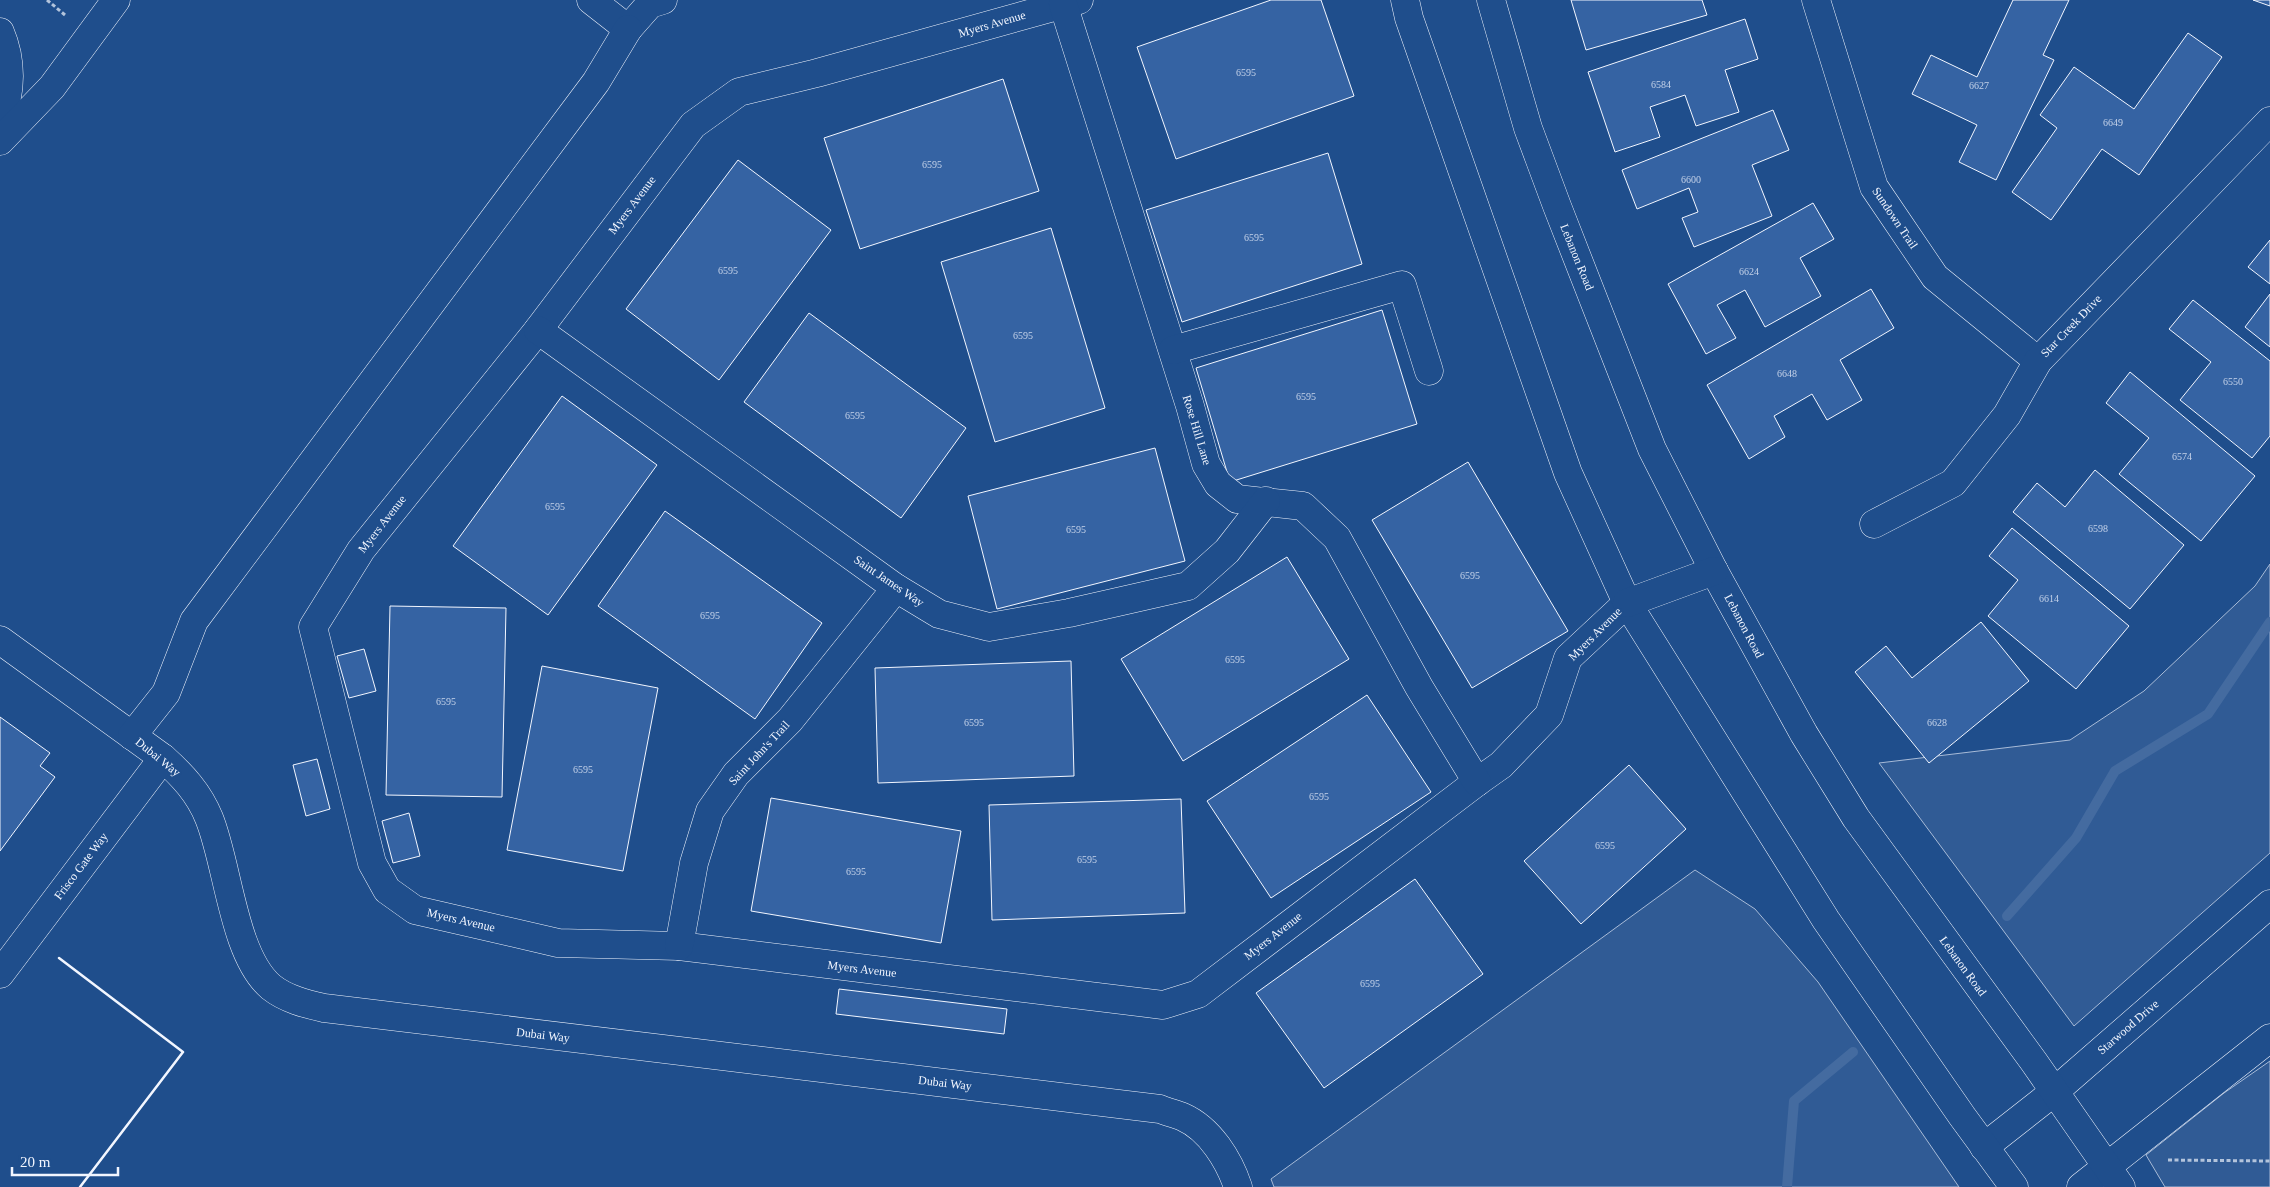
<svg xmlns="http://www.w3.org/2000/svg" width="2270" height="1187" viewBox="0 0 2270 1187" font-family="'Times New Roman',serif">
  <rect width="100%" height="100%" fill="#1f4e8c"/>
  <g fill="#305b95" stroke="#a8bbd7">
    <polygon points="2270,564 2270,853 2074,1026 1879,763 2070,740 2144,691 2255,586"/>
    <polygon points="1695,870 1755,909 1818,982 1959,1187 1274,1187 1271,1179"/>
    <polygon points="2270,1061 2270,1187 2165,1187 2146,1155 2224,1093"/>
  </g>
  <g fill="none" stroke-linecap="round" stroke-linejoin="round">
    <g stroke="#446ba0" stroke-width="10">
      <polyline points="2007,916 2076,838 2115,771 2208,714 2270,622"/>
      <polyline points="1787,1187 1794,1101 1853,1052"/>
    </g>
  </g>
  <g fill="#3563a3" stroke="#f2f6ff">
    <polygon points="1271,0 1321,0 1354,96 1176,159 1137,47"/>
    <polygon points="1571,0 1702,0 1707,15 1586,50"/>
    <polygon points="2013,0 2069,0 2043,55 2054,60 1996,180 1959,162 1977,125 1912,94 1931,55 1977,77"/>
    <polygon points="2253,0 2270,0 2270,6"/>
    <polygon points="1745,19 1758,59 1725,70 1739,112 1696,126 1685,95 1650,107 1660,137 1615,152 1588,72"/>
    <polygon points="2188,33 2222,57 2139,175 2102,149 2051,220 2012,192 2057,128 2040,115 2074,67 2134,109"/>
    <polygon points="1003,79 1039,191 860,249 824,138"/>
    <polygon points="1773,110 1789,150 1752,165 1772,216 1694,247 1682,218 1698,212 1689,188 1637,209 1622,170"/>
    <polygon points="1328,153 1362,264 1182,322 1146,210"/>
    <polygon points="738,160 831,230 719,380 626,309"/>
    <polygon points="1813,203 1834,239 1800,258 1821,296 1765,327 1745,290 1717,305 1736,338 1706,354 1668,284"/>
    <polygon points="1051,228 1105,408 995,442 941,262"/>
    <polygon points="2270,240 2270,284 2248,267"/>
    <polygon points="1871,289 1894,328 1840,360 1862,400 1827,420 1812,394 1774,416 1785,437 1749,459 1707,385"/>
    <polygon points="2270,294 2270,347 2245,327"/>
    <polygon points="2193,300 2270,361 2270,436 2252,458 2180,400 2211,362 2169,329"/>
    <polygon points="1382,310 1417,424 1230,482 1196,368"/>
    <polygon points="809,313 966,428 901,518 744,402"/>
    <polygon points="2130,372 2255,476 2201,541 2119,474 2149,438 2106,403"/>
    <polygon points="562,396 657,465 548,615 453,546"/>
    <polygon points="1155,448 1185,561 997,609 968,496"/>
    <polygon points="1468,462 1568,631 1472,688 1372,520"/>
    <polygon points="2095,470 2184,545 2130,609 2013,512 2037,483 2065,507"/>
    <polygon points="665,511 822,623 755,719 598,606"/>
    <polygon points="2012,528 2129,626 2076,689 1988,616 2018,580 1989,556"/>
    <polygon points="1287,557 1349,659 1183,761 1121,659"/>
    <polygon points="390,606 506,608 502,797 386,795"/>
    <polygon points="1981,622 2029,681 1929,763 1855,672 1886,646 1912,678"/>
    <polygon points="364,649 376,691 349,698 337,656"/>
    <polygon points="1071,661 1074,776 878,783 875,668"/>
    <polygon points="542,666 658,688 623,871 507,850"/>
    <polygon points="1367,695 1431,792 1271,898 1207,801"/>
    <polygon points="0,717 50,753 40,766 55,777 0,851"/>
    <polygon points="317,759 330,809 306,816 293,765"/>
    <polygon points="1629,765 1686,829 1581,924 1524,861"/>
    <polygon points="771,798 961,831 941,943 751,911"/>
    <polygon points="1181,799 1185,913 992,920 989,805"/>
    <polygon points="409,813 420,856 393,863 382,821"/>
    <polygon points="1415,879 1483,974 1324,1088 1256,993"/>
    <polygon points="839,989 1007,1009 1004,1034 836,1014"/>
  </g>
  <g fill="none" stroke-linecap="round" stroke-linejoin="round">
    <g stroke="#f2f6ff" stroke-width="29">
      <g id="minor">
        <polyline points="591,0 628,29 650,4 663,0"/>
        <polyline points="1079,0 817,73 739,92 693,125 538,330 361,550 313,627 372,863 387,890 415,910 558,943 679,946 1163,1005 1198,994 1477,782 1501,765 1549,715 1568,658 1627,603"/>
        <polyline points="1816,0 1874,187 1935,277 2038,361"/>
        <polyline points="1063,4 1190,406 1206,464 1218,484 1237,499 1303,506 1337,538 1419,687 1477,782"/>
        <path d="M 0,32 C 12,60 12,92 0,120"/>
        <polyline points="0,141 52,87 116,0"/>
        <polyline points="538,330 896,588 939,614 989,627 1069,613 1188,586 1227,551 1266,501"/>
        <polyline points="1173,350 1402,285 1429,371"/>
        <polyline points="1874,524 1953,483 2007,415 2038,361 2270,121"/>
        <path d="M 0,640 L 163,758 C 182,775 199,793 209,818 C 228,864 233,955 271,987 C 286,999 306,1004 324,1008 L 1160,1109 C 1167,1112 1176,1114 1183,1117 C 1210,1129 1229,1160 1238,1187"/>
        <polyline points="132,736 166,693 194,621 596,82 628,29"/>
        <polyline points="679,946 694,863 710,811 736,774 790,720 896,588"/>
        <polyline points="0,974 163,758"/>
        <polyline points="1984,1147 2054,1092 2270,904"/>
        <polyline points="2081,1187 2270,1038"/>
      </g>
    </g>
    <g stroke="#f2f6ff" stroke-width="29">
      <g id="major">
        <polyline points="1405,0 1409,18 1568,473 1627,603 1826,920 1962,1116 2014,1187"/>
        <polyline points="1491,0 1528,128 1557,206 1652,449 1714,571 1804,734 1856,818 2034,1062 2121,1187"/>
        <polyline points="1627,603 1714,571"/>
      </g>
    </g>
    <g stroke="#b3c4dc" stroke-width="3" stroke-dasharray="4 2.5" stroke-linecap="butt">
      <polyline points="47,0 65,15"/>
      <polyline points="2168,1160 2270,1161"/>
    </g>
    <use href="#minor" stroke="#1f4e8c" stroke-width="28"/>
    <use href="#major" stroke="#1f4e8c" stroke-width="28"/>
    <polyline stroke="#f2f6ff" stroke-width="2.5" points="59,958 183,1052 80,1187"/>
  </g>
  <g text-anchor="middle" stroke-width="4" stroke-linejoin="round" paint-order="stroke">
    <g font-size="10" fill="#c3d1e8">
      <text x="1246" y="76">6595</text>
      <text x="1661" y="88">6584</text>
      <text x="1979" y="89">6627</text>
      <text x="2113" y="126">6649</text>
      <text x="932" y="168">6595</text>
      <text x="1691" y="183">6600</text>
      <text x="1254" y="241">6595</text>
      <text x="728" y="274">6595</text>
      <text x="1749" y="275">6624</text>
      <text x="1023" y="339">6595</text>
      <text x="1787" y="377">6648</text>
      <text x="2233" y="385">6550</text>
      <text x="1306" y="400">6595</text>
      <text x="855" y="419">6595</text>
      <text x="2182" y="460">6574</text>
      <text x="555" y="510">6595</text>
      <text x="2098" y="532">6598</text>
      <text x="1076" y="533">6595</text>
      <text x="1470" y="579">6595</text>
      <text x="2049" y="602">6614</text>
      <text x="710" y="619">6595</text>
      <text x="1235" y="663">6595</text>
      <text x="446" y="705">6595</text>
      <text x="974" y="726">6595</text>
      <text x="1937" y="726">6628</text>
      <text x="583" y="773">6595</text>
      <text x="1319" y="800">6595</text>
      <text x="1605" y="849">6595</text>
      <text x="1087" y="863">6595</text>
      <text x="856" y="875">6595</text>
      <text x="1370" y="987">6595</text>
    </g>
    <g font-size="12" fill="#f2f6ff" stroke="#1f4e8c">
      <text transform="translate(992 24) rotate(-16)" y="4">Myers Avenue</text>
      <text transform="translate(632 205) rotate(-53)" y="4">Myers Avenue</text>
      <text transform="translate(1895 218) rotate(56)" y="4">Sundown Trail</text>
      <text transform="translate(1577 257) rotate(68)" y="4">Lebanon Road</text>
      <text transform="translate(2071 326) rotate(-46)" y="4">Star Creek Drive</text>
      <text transform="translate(1197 430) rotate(73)" y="4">Rose Hill Lane</text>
      <text transform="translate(382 524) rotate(-52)" y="4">Myers Avenue</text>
      <text transform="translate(889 581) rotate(34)" y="4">Saint James Way</text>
      <text transform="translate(1744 626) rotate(62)" y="4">Lebanon Road</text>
      <text transform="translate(1595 634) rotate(-45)" y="4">Myers Avenue</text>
      <text transform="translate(759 753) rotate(-47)" y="4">Saint John's Trail</text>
      <text transform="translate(158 757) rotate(39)" y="4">Dubai Way</text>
      <text transform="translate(81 866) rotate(-53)" y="4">Frisco Gate Way</text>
      <text transform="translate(461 920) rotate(13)" y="4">Myers Avenue</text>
      <text transform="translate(1273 936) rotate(-38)" y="4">Myers Avenue</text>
      <text transform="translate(1963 966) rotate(54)" y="4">Lebanon Road</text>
      <text transform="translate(862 969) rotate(7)" y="4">Myers Avenue</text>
      <text transform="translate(2128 1027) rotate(-41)" y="4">Starwood Drive</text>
      <text transform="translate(543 1035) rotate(7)" y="4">Dubai Way</text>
      <text transform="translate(945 1083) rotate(7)" y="4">Dubai Way</text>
    </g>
  </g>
  <path d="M12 1167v8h106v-8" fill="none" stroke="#f2f6ff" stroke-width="2.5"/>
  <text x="20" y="1167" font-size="15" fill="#f2f6ff" stroke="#1f4e8c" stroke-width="4" paint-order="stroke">20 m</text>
</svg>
